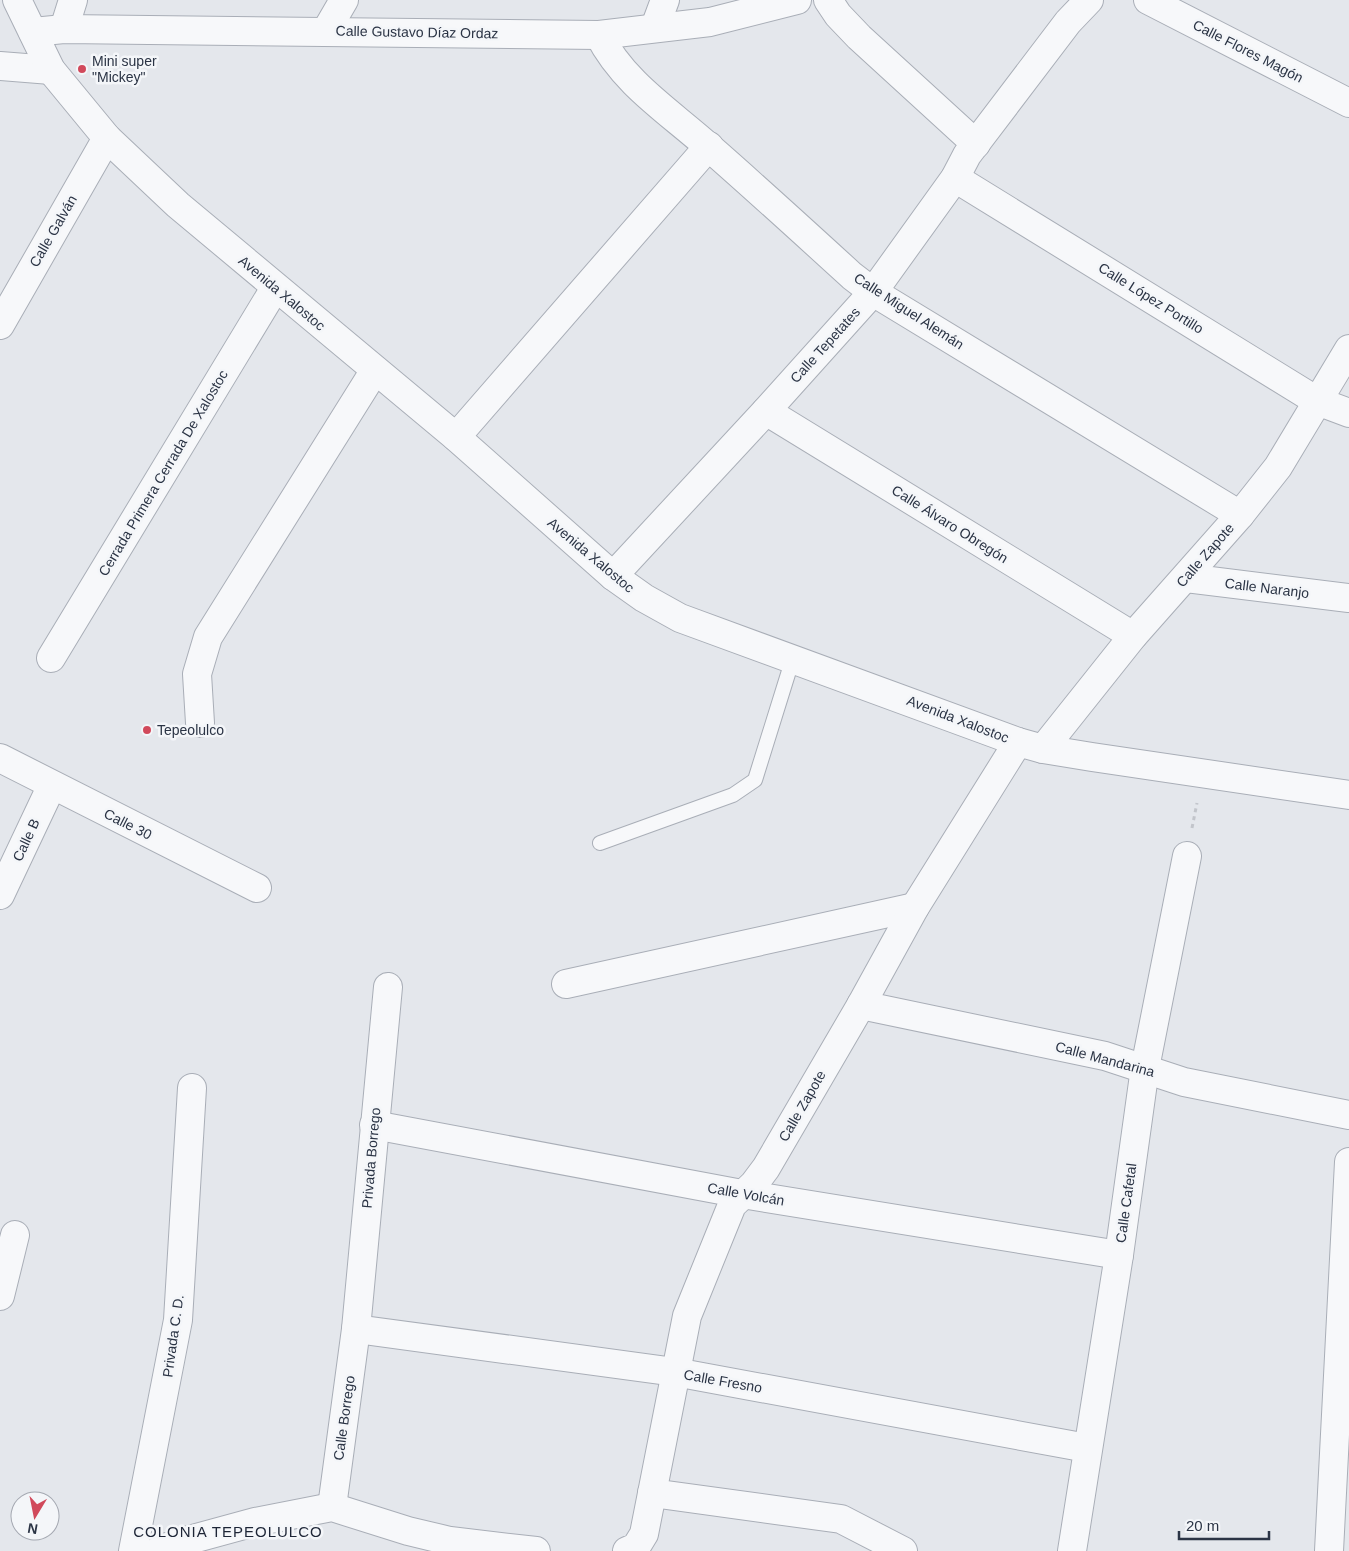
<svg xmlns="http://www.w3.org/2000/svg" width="1349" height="1551" viewBox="0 0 1349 1551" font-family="Helvetica,sans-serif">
  <rect width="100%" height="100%" fill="#e4e7ec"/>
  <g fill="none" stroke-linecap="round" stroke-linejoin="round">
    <g stroke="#a9aeb7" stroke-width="16">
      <polyline id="service" points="600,843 733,795 755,780 793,658"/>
    </g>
    <g stroke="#a9aeb7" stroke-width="30">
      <g id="minor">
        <polyline points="828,0 838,15 859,37 976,144"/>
        <polyline points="1148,0 1349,103"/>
        <polyline points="655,27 665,0"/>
        <polyline points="64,29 73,0"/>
        <polyline points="326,31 344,0"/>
        <polyline points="33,32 64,29 599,35 710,22 797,0"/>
        <path d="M 599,35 C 624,84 670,112 710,148 C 758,190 805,233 852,276 L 873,292 L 1240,515"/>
        <polyline points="0,66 51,70"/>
        <polyline points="955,178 1317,401 1349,413"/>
        <polyline points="0,325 107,138"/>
        <polyline points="766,411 1133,636"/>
        <polyline points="456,437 709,146"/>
        <polyline points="613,576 766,411 873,292 955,178 967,155 1068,22 1089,0"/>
        <polyline points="1186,578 1349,598"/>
        <polyline points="51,658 275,288"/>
        <polyline points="200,723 197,674 208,637 375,370"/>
        <polyline points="1043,749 1133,636 1240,515 1278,467 1349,349"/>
        <polyline points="0,758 257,888"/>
        <polyline points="0,895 52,785"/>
        <polyline points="566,984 915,907"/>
        <polyline points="861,1005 1105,1056 1184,1082 1349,1115"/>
        <polyline points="374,1125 742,1194 1119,1255"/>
        <polyline points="0,1296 15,1235"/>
        <polyline points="356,1329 675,1372 1087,1448"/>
        <polyline points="652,1493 841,1519 903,1551"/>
        <polyline points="332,1507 356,1329 388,987"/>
        <polyline points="133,1551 178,1320 192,1088"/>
        <polyline points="158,1551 178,1543 255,1522 332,1507 408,1531 450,1541 536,1551"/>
        <polyline points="627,1551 636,1547 644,1534 687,1316 732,1205 754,1184 766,1168 861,1005 915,907 1018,742"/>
        <polyline points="1072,1551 1119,1255 1145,1068 1187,856"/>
        <polyline points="1329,1551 1349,1162"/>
      </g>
    </g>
    <g stroke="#a9aeb7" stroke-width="30">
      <polyline id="tertiary" points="17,0 51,70 107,138 178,205 456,437 613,576 644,598 680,618 1018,742 1043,749 1092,757 1349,795"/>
    </g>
    <polyline stroke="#c2c5cb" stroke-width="3" stroke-dasharray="4 4" stroke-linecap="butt" points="1192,828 1197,803"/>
    <use href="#service" stroke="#f7f8fa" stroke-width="14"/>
    <use href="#minor" stroke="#f7f8fa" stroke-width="28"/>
    <use href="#tertiary" stroke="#f7f8fa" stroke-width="28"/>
  </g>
  <g fill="#d1495b" stroke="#f4f6f9" stroke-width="2">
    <circle cx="82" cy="69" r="5"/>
    <circle cx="147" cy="730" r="5"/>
  </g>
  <g text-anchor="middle" stroke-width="5" stroke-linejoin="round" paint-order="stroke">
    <g font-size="14" fill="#2b3445" stroke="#f4f6f9">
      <text transform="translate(417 32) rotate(1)" y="5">Calle Gustavo Díaz Ordaz</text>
      <text transform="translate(1248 51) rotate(27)" y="5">Calle Flores Magón</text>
      <text transform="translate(53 231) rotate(-60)" y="5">Calle Galván</text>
      <text transform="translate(282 293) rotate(40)" y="5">Avenida Xalostoc</text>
      <text transform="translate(1151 298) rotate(32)" y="5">Calle López Portillo</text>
      <text transform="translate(909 311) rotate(33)" y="5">Calle Miguel Alemán</text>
      <text transform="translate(825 345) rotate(-48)" y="5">Calle Tepetates</text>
      <text transform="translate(163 473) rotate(-59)" y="5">Cerrada Primera Cerrada De Xalostoc</text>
      <text transform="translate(950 524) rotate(32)" y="5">Calle Álvaro Obregón</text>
      <text transform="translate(591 555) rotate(40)" y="5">Avenida Xalostoc</text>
      <text transform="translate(1205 555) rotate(-49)" y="5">Calle Zapote</text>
      <text transform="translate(1267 588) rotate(7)" y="5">Calle Naranjo</text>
      <text transform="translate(958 719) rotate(21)" y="5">Avenida Xalostoc</text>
      <text transform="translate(128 824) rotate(27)" y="5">Calle 30</text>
      <text transform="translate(26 840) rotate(-65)" y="5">Calle B</text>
      <text transform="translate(1105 1059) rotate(15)" y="5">Calle Mandarina</text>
      <text transform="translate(802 1106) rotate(-60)" y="5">Calle Zapote</text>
      <text transform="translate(371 1158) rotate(-85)" y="5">Privada Borrego</text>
      <text transform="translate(746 1194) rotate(10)" y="5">Calle Volcán</text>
      <text transform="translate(1126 1203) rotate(-82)" y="5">Calle Cafetal</text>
      <text transform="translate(173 1336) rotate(-82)" y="5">Privada C. D.</text>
      <text transform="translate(723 1381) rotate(10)" y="5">Calle Fresno</text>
      <text transform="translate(344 1418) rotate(-82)" y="5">Calle Borrego</text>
    </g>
    <g font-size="14" fill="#2b3445" stroke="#f4f6f9" text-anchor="start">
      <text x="92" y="66">Mini super<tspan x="92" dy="16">"Mickey"</tspan></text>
      <text x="157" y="735">Tepeolulco</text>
    </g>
    <g font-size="15" letter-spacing="1" fill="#1d2536" stroke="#f4f6f9">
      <text x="228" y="1537">COLONIA TEPEOLULCO</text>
    </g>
  </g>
  <g transform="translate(35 1516) rotate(190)"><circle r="24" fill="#f4f6f9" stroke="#a4a8b1"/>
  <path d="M0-4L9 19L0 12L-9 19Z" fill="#d1495b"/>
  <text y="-8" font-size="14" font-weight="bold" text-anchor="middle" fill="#2b3445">N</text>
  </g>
  <path d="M1179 1531v8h90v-8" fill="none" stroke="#2b3445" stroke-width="2.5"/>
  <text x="1186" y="1531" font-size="15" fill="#2b3445" stroke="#f4f6f9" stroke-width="4" paint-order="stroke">20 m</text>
</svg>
